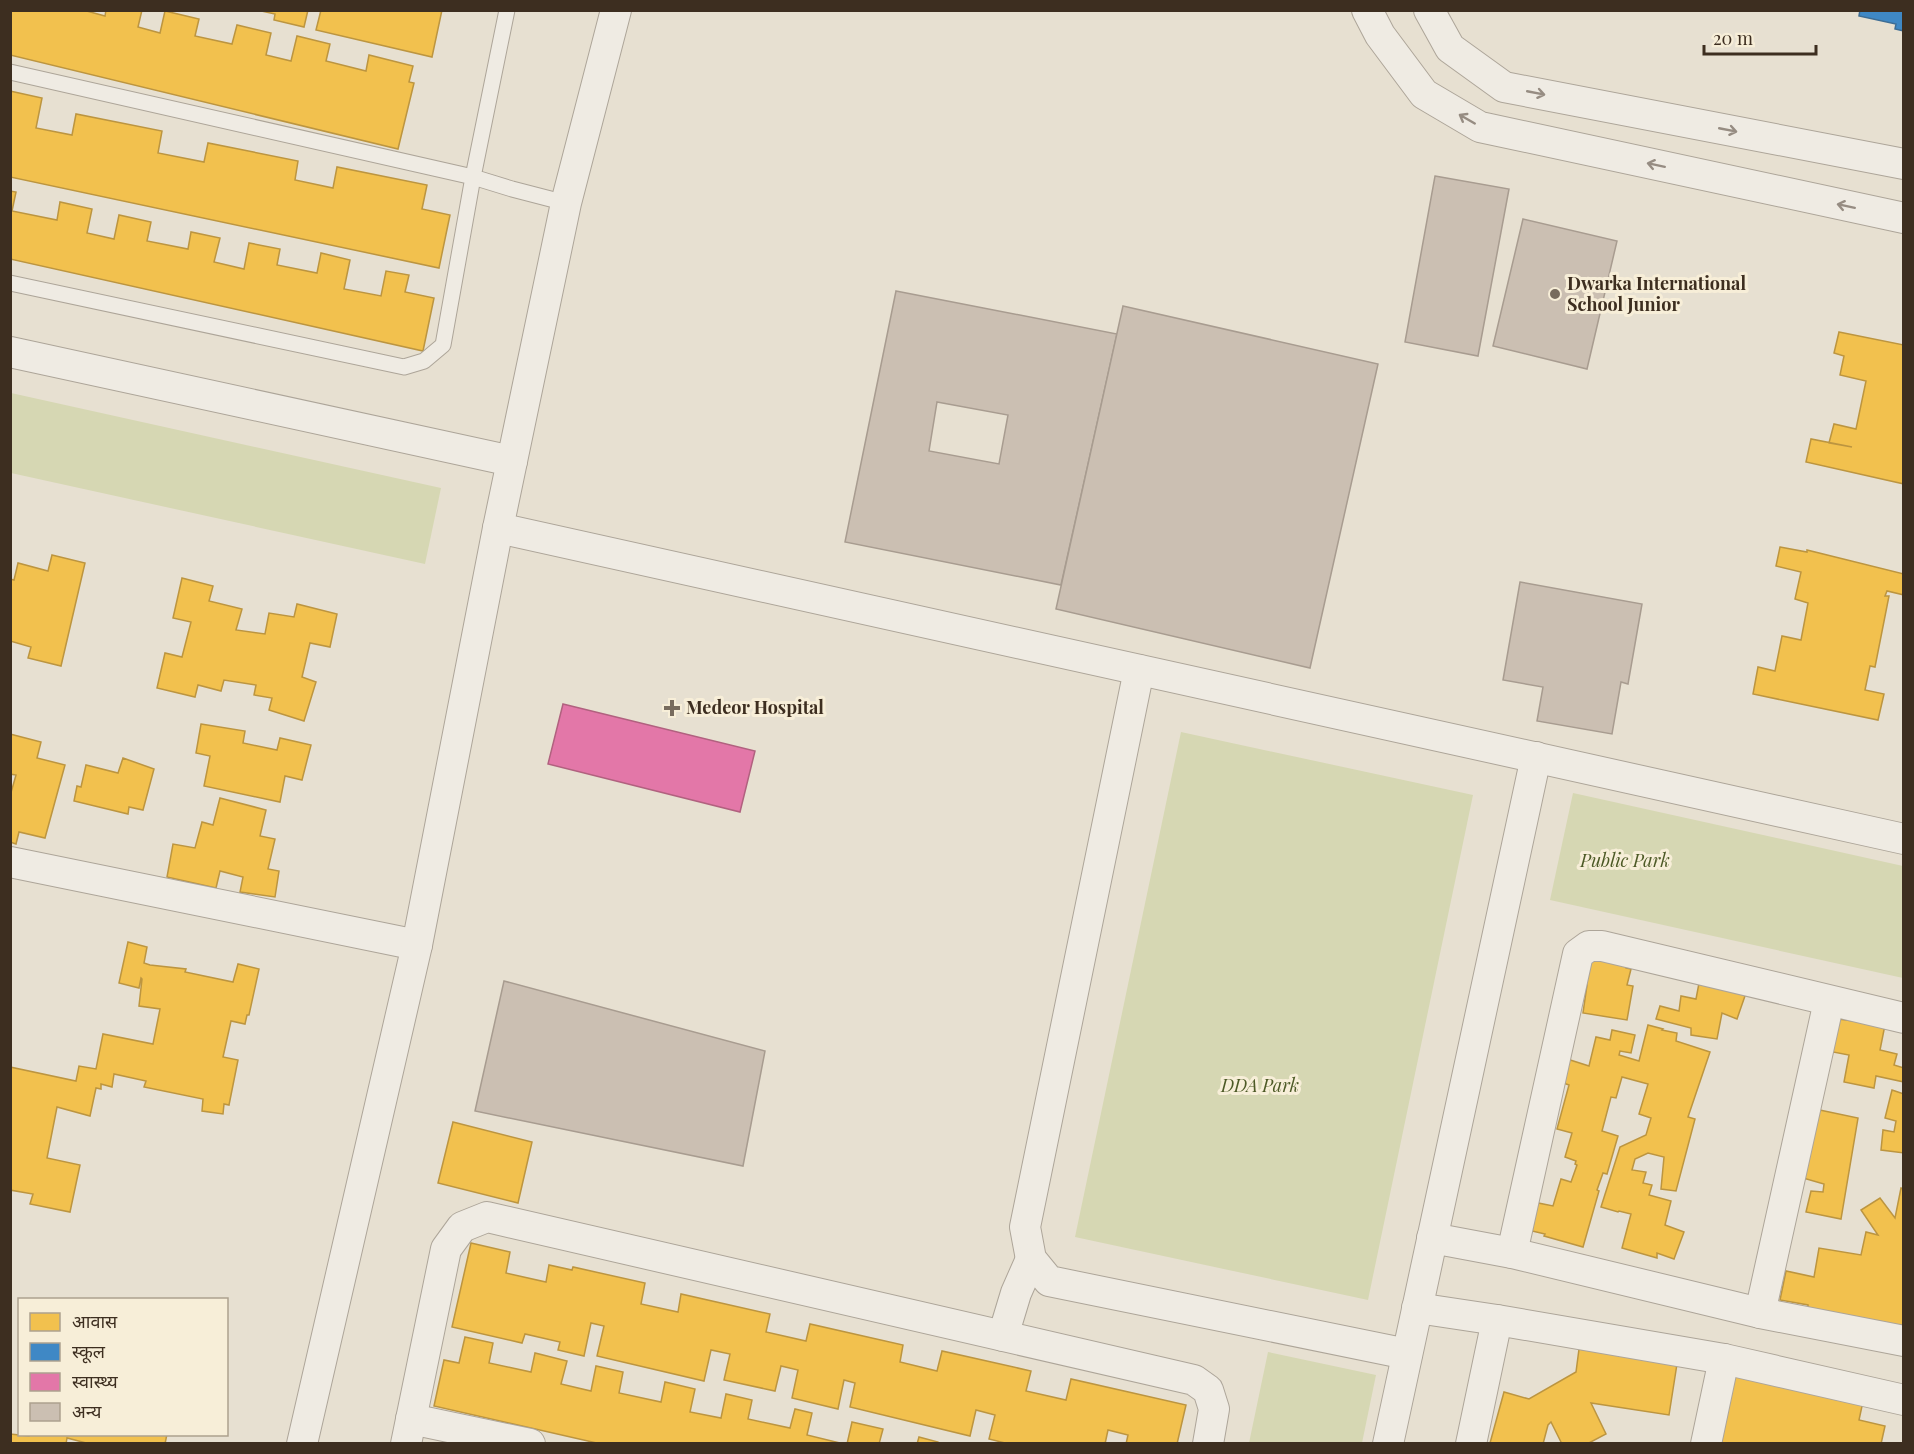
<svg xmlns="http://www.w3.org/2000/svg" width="1914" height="1454" viewBox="0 0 1914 1454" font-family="'Playfair Display','Noto Sans Devanagari',serif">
  <rect width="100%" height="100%" fill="#e7e0d1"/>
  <g fill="#d6d7b3">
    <polygon points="11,393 441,488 425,564 11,473"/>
    <polygon points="1181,732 1473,795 1368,1300 1075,1237"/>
    <polygon points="1573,793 1903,866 1903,978 1550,900"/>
    <polygon points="1268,1352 1376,1375 1362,1443 1249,1443"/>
  </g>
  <g fill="#f2c14e" stroke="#bc9540" stroke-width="1.5">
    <polygon points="10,10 83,10 105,16 106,10 142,10 138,27 160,33 165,11 199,19 195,36 232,44 237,25 271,33 266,55 291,61 297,36 330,44 326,61 366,71 369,55 413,66 409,82 414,83 398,149 10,55"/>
    <polygon points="257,10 308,10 304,27 274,20 275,14"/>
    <polygon points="321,10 442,10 432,57 316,30"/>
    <polygon points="10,91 42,98 36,128 72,135 76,114 162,131 158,153 204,162 208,143 298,161 295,180 333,188 337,167 427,185 422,209 450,215 439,268 10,177"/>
    <polygon points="10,191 16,192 12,211 57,220 60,202 92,209 87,233 114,239 119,215 151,222 147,241 188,249 191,232 220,238 214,262 244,269 249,243 280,249 277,265 317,273 321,253 350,260 344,289 381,296 386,271 409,275 405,292 434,298 423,351 10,259"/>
    <polygon points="1839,332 1904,345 1904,484 1806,462 1811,439 1852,447 1829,443 1834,424 1856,429 1866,381 1840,375 1844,356 1834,353"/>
    <polygon points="1780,547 1807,552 1807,550 1904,574 1904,595 1887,591 1885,596 1889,596 1875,667 1870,666 1865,690 1884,694 1878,720 1753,694 1758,667 1775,671 1782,636 1801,640 1808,603 1795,599 1801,572 1776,566"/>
    <polygon points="52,555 85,563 61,666 28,658 31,647 10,641 10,579 14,580 18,563 48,571"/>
    <polygon points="182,578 213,586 209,601 242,609 236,630 265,634 269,613 294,617 297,604 337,614 330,647 310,643 302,677 316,682 304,721 269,710 272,698 254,695 256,685 224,680 221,691 198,685 195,697 157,688 165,653 182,657 191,622 173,618"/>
    <polygon points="201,724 245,731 243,743 277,750 280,738 311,745 302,780 285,776 280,802 204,786 210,756 196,753"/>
    <polygon points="10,734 41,742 37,758 65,765 45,838 19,832 16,844 10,842 10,796 16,775 10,774"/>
    <polygon points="123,758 154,769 143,810 129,807 128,814 74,801 77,786 81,787 86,765 118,773"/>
    <polygon points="220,798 266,810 260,836 275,839 268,869 279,871 275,897 240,892 243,877 220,871 216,888 167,877 173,844 195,848 202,822 213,825"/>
    <polygon points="128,942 147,947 144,963 150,965 186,969 185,972 233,982 238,964 259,969 249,1015 247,1015 245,1024 231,1021 223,1057 238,1060 229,1105 224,1104 223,1114 202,1111 203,1099 144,1087 146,1081 114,1074 112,1087 101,1084 101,1089 96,1088 90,1116 57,1107 47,1158 80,1165 70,1212 30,1204 33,1194 10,1190 10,1067 76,1081 79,1066 96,1069 103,1034 153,1044 160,1009 139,1006 142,979 141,978 139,988 119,983"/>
    <polygon points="1602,954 1627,961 1626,968 1631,969 1627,985 1633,986 1627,1020 1583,1013 1587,985 1576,982 1582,957 1600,961"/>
    <polygon points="1700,978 1746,993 1737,1019 1722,1013 1717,1039 1691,1035 1691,1028 1656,1019 1660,1006 1679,1011 1681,996 1696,999"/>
    <polygon points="1838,1019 1885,1025 1880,1050 1897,1054 1894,1065 1904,1068 1904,1082 1876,1076 1874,1088 1844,1082 1849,1055 1833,1052"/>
    <polygon points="1648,1025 1663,1029 1662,1030 1677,1033 1676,1041 1710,1052 1688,1117 1695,1119 1676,1191 1661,1189 1664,1157 1648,1153 1635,1159 1632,1170 1646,1172 1643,1183 1652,1185 1649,1195 1671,1201 1665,1225 1684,1232 1674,1259 1657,1253 1657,1258 1622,1248 1631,1214 1619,1211 1618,1212 1601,1207 1620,1147 1646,1135 1651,1118 1639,1114 1648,1084 1622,1077 1616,1098 1611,1097 1602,1131 1618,1136 1607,1174 1603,1173 1597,1190 1599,1191 1583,1247 1544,1236 1545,1234 1532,1231 1538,1203 1553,1206 1561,1179 1571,1182 1577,1165 1575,1164 1576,1161 1565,1157 1572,1133 1557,1129 1569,1085 1558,1081 1564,1058 1589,1066 1596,1037 1610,1040 1612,1030 1635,1035 1631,1053 1620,1051 1619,1055 1639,1061"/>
    <polygon points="1892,1090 1904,1094 1904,1153 1881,1150 1883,1130 1894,1132 1896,1121 1885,1118"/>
    <polygon points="1815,1109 1858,1118 1841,1219 1806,1212 1811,1191 1823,1192 1824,1184 1803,1178"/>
    <polygon points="453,1122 532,1142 518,1203 438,1183"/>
    <polygon points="1901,1188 1904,1189 1904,1328 1808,1312 1808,1305 1780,1300 1786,1271 1814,1277 1819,1248 1861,1255 1866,1232 1878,1235 1861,1210 1880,1198 1895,1218"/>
    <polygon points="471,1243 510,1252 506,1273 546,1282 549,1265 572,1270 573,1267 645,1283 641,1304 678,1312 681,1294 770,1314 766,1332 806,1341 810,1324 903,1345 900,1362 937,1371 942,1351 1031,1371 1026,1391 1066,1400 1071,1379 1186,1405 1177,1444 1126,1444 1128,1435 1108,1430 1105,1444 1009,1444 989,1439 995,1415 976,1410 970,1436 850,1407 855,1383 844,1380 838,1409 792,1398 798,1370 781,1366 775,1391 724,1380 730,1354 711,1350 704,1381 597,1356 604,1326 591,1323 584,1356 558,1350 560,1342 525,1334 522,1343 452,1327"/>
    <polygon points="465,1337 493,1343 489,1363 531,1372 535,1353 567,1361 561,1384 591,1391 596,1366 623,1372 619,1393 661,1402 665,1382 695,1389 690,1412 721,1418 726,1394 752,1400 748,1419 790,1428 795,1409 812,1413 807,1435 844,1444 601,1444 434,1406 444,1360 459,1363"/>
    <polygon points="1579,1349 1677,1364 1669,1415 1591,1403 1606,1434 1587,1444 1562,1444 1551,1422 1548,1425 1543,1444 1490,1443 1504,1392 1529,1399 1576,1372"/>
    <polygon points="1738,1363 1865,1392 1859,1420 1885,1426 1881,1444 1720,1444"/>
    <polygon points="852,1422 883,1429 879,1444 847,1444"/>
    <polygon points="10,1434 29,1436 30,1434 167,1434 165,1444 90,1444 67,1438 66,1444 10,1444"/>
    <polygon points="919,1437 938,1442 938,1444 917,1444"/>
  </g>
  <polygon fill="#3f88c5" stroke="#3e6d94" stroke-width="1.5" points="1860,10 1904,10 1904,31 1895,29 1896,24 1859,16"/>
  <polygon fill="#e377a8" stroke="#b1617f" stroke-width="1.5" points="563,704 755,751 740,812 548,764"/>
  <g fill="#cbbfb2" stroke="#a89c90" stroke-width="1.5" fill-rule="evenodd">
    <polygon points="1435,176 1509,189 1478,356 1405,342"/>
    <polygon points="1523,219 1617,241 1587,369 1493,346"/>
    <path d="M 896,291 L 1117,334 L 1061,585 L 845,542 ZM 937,402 L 1008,415 L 999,464 L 929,451 Z"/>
    <polygon points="1123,306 1378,364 1310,668 1056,609"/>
    <polygon points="1520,582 1642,604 1628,684 1621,682 1612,734 1537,721 1543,687 1503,680"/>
    <polygon points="504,981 765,1051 743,1166 475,1111"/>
  </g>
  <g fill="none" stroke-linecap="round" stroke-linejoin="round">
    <g stroke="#ada599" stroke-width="17">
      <g id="lane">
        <polyline points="507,10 473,177 512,189 566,203"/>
        <polyline points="10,72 473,177 443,345 424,361 404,367 10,283"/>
      </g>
    </g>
    <g stroke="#ada599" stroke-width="32">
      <g id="street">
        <polyline points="1367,10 1380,35 1424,94 1480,127 1904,218"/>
        <polyline points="1429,10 1450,48 1504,87 1904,164"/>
        <polyline points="10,352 512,461"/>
        <polyline points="498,528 1904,839"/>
        <polyline points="1139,670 1025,1227 1031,1259 1049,1281 1407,1354"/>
        <polyline points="10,862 417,945"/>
        <polyline points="1904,1018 1602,946 1589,946 1578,954 1512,1253 1760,1313 1904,1341"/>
        <polyline points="1432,1238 1512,1253"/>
        <polyline points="1417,1308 1497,1320"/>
        <polyline points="1760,1313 1829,1001"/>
        <polyline points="1003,1336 1016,1293 1031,1259"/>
        <polyline points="411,1419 530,1444"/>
        <polyline points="302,1444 417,945 498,528 566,203 616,10"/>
        <polyline points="406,1444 446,1249 462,1227 487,1217 1194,1380 1208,1390 1214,1409 1208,1444"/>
        <polyline points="1388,1444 1536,757"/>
        <polyline points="1471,1444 1497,1320 1724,1359 1904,1400"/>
        <polyline points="1706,1444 1724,1359"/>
      </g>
    </g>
    <use href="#lane" stroke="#efebe3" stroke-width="15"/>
    <use href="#street" stroke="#efebe3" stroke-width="30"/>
  </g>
  <defs><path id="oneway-shaft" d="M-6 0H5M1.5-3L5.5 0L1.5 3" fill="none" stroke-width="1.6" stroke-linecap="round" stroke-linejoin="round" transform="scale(1.5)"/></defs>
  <g stroke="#968c82">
    <use href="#oneway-shaft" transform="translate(1536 93) rotate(11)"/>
    <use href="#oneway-shaft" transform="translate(1467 119) rotate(-150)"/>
    <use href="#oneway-shaft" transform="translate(1728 130) rotate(11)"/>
    <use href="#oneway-shaft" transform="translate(1656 165) rotate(-168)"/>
    <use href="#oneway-shaft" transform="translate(1846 206) rotate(-168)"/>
  </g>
  <g fill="#786c5e" stroke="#f7eed8" stroke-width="2">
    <circle cx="1555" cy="294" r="6"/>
    <path d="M669 699h6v6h6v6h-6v6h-6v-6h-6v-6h6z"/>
  </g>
  <g text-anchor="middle" stroke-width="6" stroke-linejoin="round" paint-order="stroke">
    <g font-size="18" font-weight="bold" fill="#3d2e20" stroke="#f7eed8" text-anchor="start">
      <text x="1567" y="290">Dwarka International<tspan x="1567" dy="21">School Junior</tspan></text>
      <text x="686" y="714">Medeor Hospital</text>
    </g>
    <g font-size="18" font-style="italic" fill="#4d5a26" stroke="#f7eed8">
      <text x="1625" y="867">Public Park</text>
      <text x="1260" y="1092">DDA Park</text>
    </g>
  </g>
  <rect width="1914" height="1454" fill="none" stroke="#3d2e20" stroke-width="24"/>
  <rect x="18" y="1298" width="210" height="138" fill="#f7eed8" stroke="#ada18e" stroke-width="1.5"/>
  <rect x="30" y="1313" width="30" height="18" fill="#f2c14e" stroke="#ada18e" stroke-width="1.5"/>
  <text x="72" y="1328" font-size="18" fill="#3d2e20">आवास</text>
  <rect x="30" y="1343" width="30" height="18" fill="#3f88c5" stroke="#ada18e" stroke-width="1.5"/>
  <text x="72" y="1358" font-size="18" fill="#3d2e20">स्कूल</text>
  <rect x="30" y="1373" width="30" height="18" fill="#e377a8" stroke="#ada18e" stroke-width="1.5"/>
  <text x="72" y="1388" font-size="18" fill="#3d2e20">स्वास्थ्य</text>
  <rect x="30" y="1403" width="30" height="18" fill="#cbbfb2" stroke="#ada18e" stroke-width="1.5"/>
  <text x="72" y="1418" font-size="18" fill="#3d2e20">अन्य</text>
  <path d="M1704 45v9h112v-9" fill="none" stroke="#3d2e20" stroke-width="3"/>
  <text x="1713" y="45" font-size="18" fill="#3d2e20" stroke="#f7eed8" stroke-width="4.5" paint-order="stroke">20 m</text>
</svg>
